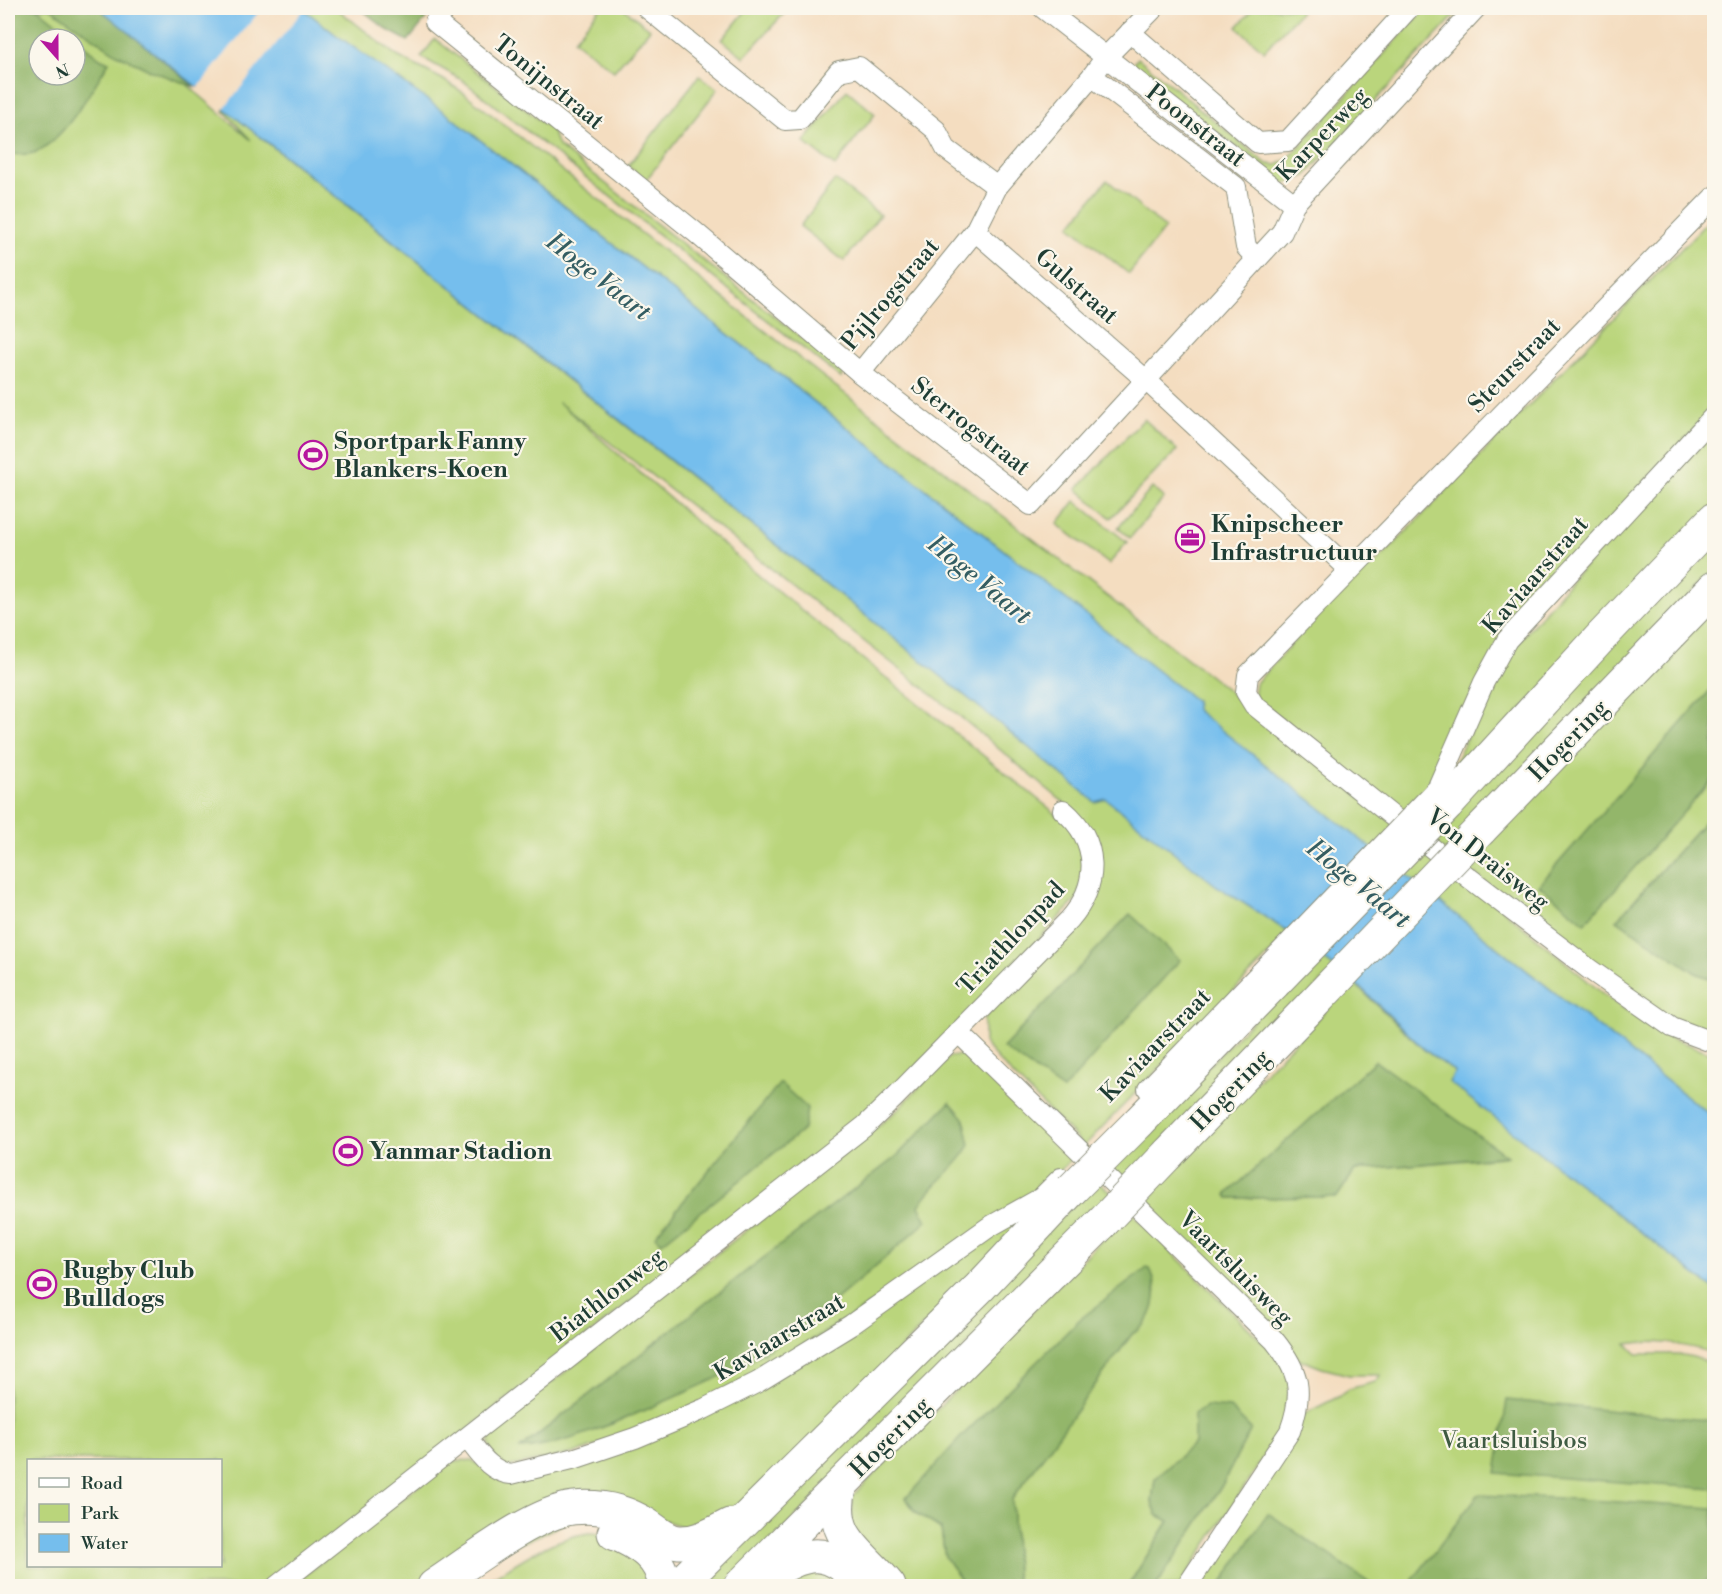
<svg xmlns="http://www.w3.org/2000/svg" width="1722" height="1594" viewBox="0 0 1722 1594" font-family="'Libre Bodoni',serif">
  <rect width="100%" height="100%" fill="#fbf7ec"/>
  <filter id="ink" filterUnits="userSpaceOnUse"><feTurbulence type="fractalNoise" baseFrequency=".0167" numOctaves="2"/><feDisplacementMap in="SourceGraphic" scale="12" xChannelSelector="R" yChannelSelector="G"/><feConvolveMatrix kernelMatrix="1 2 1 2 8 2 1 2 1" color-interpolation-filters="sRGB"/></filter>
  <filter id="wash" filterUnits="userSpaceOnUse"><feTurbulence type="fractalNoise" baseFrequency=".008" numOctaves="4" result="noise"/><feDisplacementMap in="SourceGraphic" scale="24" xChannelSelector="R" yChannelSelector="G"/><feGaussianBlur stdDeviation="1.35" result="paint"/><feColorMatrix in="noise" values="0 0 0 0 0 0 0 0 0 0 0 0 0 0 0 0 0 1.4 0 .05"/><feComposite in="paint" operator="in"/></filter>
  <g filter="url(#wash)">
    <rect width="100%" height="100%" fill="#f4ddc0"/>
    <g fill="#bad57b" stroke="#6c8958" stroke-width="1.5" fill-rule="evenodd">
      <path d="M 8,8 L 90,8 L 160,61 L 251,140 L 224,111 L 226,110 L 953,684 L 1095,802 L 1106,799 L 1217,886 L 1290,933 L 1084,1146 L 997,1059 L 984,1043 L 984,1018 L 1097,885 L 1069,807 L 957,714 L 558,402 L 764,580 L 1070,825 C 1085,857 1088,864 1077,899 L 877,1108 L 269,1586 L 8,1586 ZM 39,39 L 75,39 L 75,75 L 39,75 ZM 1130,914 L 1063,1090 L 1004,1048 ZM 28,1460 L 220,1460 L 220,1566 L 28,1566 Z"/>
      <polygon points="302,8 336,8 397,56 442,79 464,93 826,379 1223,686 1249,709 1497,905 1607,997 1646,1024 1673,1039 1714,1054 1714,1118 1195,710 1196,701 447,114 335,34"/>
      <polygon points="600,8 623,8 650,29 614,71 574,40"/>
      <polygon points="748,8 789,8 744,57 722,40"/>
      <polygon points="1254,8 1304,8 1264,51 1237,27"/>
      <polygon points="1426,8 1462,8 1305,176 1284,184 1132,66 1138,58 1267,164 1277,165 1288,159"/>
      <polygon points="435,39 552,130 558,146 844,371 841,378 462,80 421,57"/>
      <polygon points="699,76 718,89 645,181 628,166"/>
      <polygon points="847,90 875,114 835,166 804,142"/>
      <polygon points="835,180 880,215 844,261 800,226"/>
      <polygon points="1107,180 1165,228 1129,274 1070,226"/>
      <polygon points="1714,215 1714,408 1508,627 1432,787 1402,817 1254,697 1256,683 1345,585 1358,572 1374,565"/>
      <polygon points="1144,419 1177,450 1111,518 1077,489"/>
      <polygon points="1714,427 1714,507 1438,798 1504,659 1568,584"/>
      <polygon points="1152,488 1164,498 1130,538 1118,528"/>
      <polygon points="1075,501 1127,542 1109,564 1057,524"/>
      <polygon points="1714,535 1714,570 1446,852 1427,838"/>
      <polygon points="1714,597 1714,686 1540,885 1585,922 1714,778 1714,811 1617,919 1696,973 1714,980 1714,1036 1666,1018 1462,865"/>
      <polygon points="1317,954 1335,968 1125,1186 1108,1170"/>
      <path d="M 1353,982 L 1424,1050 L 1455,1072 L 1450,1082 L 1714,1289 L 1714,1353 C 1685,1345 1656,1339 1626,1344 L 1637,1354 L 1677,1354 L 1693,1357 L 1714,1364 L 1714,1586 L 1196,1586 L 1302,1415 L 1338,1397 L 1349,1389 L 1375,1382 L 1381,1375 L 1349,1375 L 1322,1368 L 1299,1359 L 1140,1201 ZM 1375,1061 L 1505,1157 L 1355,1170 L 1337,1197 L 1229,1198 L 1227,1195 Z"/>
      <path d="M 965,1054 L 979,1061 L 1074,1156 L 1040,1192 L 881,1298 L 717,1398 L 580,1452 L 502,1468 C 488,1449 481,1440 501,1422 L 801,1188 L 894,1113 L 949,1057 ZM 950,1102 L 925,1195 L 918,1206 L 926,1221 L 867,1274 L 782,1341 L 740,1366 L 684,1393 L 612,1424 L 566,1439 L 521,1448 L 753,1266 L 896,1157 Z"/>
      <polygon points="1098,1180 1115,1197 727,1586 696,1586"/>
      <path d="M 1052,1198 L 736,1512 L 700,1533 L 613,1502 L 426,1586 L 291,1586 L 449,1462 C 476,1456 479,1465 500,1480 L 614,1454 L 959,1255 Z"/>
      <path d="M 1130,1211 L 1282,1361 L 1290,1383 L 1289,1412 L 1255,1471 L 1179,1586 L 1156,1586 L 1221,1487 L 1251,1429 L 1194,1443 L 1155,1479 L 1152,1502 L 1157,1515 L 1169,1521 L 1128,1586 L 1018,1586 L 1016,1573 L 1012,1499 L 1132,1334 C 1140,1329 1143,1323 1147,1315 C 1157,1297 1159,1288 1150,1269 L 915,1512 L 941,1529 L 945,1557 L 965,1586 L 897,1586 L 851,1529 L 853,1496 Z"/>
      <path d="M 589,1533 L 604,1534 L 619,1541 L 655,1586 L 480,1586 C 515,1564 548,1539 589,1533 Z"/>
      <polygon points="821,1567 856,1586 770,1586"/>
    </g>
    <g fill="#93b66b" stroke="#597a50" stroke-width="1.5" fill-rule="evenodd">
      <path d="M 8,8 L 37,8 L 100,58 L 109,62 C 92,89 65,139 36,152 C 28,156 16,154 8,154 ZM 39,39 L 75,39 L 75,75 L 39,75 Z"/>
      <polygon points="50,8 99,8 195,87 149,70 117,54"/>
      <polygon points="360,8 411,8 426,19 408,41 386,29"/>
      <polygon points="1714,686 1714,778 1585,923 1539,885"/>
      <polygon points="1714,811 1714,980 1696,973 1617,920"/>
      <polygon points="1130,914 1180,960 1063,1090 1003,1048"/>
      <polygon points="1375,1061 1507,1156 1355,1170 1337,1197 1229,1198 1227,1194"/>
      <polygon points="780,1083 807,1108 804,1129 662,1243 655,1236"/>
      <path d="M 950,1102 L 964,1118 L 970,1145 C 957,1169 932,1183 919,1206 L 927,1221 C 880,1262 834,1304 783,1340 C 738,1372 684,1393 633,1415 C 598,1429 558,1447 520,1449 L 753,1266 L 896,1157 Z"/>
      <path d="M 1147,1268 L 1150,1269 C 1160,1292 1156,1321 1132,1334 L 1012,1499 L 1016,1573 L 1018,1586 L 965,1586 L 945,1557 L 941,1529 L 915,1512 L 906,1498 L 961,1437 L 1079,1320 Z"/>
      <polygon points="1507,1400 1714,1421 1714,1489 1496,1473"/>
      <polygon points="1206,1406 1230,1408 1251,1429 1221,1487 1156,1586 1128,1586 1169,1521 1157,1515 1152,1501 1155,1479 1194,1443 1194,1414"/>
      <polygon points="1478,1495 1557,1498 1712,1508 1714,1509 1714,1573 1701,1586 1408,1586"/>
      <polygon points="1268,1513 1374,1586 1220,1586"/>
    </g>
    <path fill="#75beed" stroke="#4a7e90" stroke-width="1.5" d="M 99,8 L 302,8 L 335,34 L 447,114 L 1196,701 L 1196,710 L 1714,1118 L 1714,1289 L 1449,1082 L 1455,1072 L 1425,1050 L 1361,988 L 1290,933 L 1217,886 L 1106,799 L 1095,802 C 865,612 629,428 395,243 C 296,164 196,88 99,8 Z"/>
    <polygon fill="#f4ddc0" points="262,8 305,8 222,111 195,91"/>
  </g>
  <g filter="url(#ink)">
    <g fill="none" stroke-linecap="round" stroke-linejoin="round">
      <g stroke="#8a8d7a" stroke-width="22">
        <g id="minor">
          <polyline points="446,8 435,22 695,232 860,373 975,231 997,187 1092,76 1106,57 1154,8"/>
          <polyline points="647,8 785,120 800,119 839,71 859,67 936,130 946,149 997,187"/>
          <polyline points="1043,8 1294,204"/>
          <polyline points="1130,32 1258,143 1288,141 1409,8"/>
          <polyline points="1092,76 1236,187 1246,247 1257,259"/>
          <polyline points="1714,197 1248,675 1246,692 1254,705 1468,877 1589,969 1672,1027 1714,1043"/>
          <polyline points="860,373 1031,505 1146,380 975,231"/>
          <polyline points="1350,570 1146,380 1282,232 1294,204 1476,8"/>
          <polyline points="1437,789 1484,682 1507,640 1714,416"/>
          <path d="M 958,1032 L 1274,1340 C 1300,1372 1304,1392 1290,1431 L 1187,1586"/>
          <polyline points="1148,1089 1261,972"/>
          <path d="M 467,1438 C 479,1453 490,1472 511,1474 L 576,1458 L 635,1438 L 704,1409 L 758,1382 L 851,1325 L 989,1227 L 1041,1198 L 1061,1178"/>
          <path d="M 277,1586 L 865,1126 L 896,1096 L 1069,920 C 1100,885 1100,841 1063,810"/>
        </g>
      </g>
      <g stroke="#8a8d7a" stroke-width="35">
        <g id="trunk">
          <polyline points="1447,805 1602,636 1714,519"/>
          <polyline points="1480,830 1714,588"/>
          <polyline points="1138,1123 1274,983"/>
          <polyline points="1168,1154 1313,1004"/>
          <path d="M 840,1488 C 828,1539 861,1551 889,1586"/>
          <path d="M 614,1533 C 638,1543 663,1558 664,1586"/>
          <path d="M 762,1578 C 806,1551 827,1543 864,1586"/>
          <path d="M 434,1586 C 469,1563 533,1513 573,1508 C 600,1505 625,1511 647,1525 C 658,1532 666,1541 679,1542 C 698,1543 714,1533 730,1525"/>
          <polyline points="678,1586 980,1287 1071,1190"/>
          <polyline points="740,1586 1102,1223"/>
        </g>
      </g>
      <use href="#minor" stroke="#fff" stroke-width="20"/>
      <use href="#trunk" stroke="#fff" stroke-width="33"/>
      <g stroke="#8a8d7a" stroke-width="22" stroke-linecap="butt">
        <polyline id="minor-bridge" points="1261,972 1437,789"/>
      </g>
      <g stroke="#8a8d7a" stroke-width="35" stroke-linecap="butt">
        <g id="trunk-bridge">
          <polyline points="1274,983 1447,805"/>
          <polyline points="1313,1004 1480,830"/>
          <polyline points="1071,1190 1138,1123"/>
          <polyline points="1102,1223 1168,1154"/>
        </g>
      </g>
      <use href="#minor-bridge" stroke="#fff" stroke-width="20"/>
      <use href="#trunk-bridge" stroke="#fff" stroke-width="33"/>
    </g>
  </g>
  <defs>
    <g id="stadium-ring" transform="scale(1.5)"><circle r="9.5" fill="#fbf7ec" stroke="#b5179e" stroke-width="1.5"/><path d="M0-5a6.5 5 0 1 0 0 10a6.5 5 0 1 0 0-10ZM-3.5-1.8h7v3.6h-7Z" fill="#b5179e"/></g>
    <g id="office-ring" transform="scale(1.5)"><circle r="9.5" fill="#fbf7ec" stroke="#b5179e" stroke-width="1.5"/><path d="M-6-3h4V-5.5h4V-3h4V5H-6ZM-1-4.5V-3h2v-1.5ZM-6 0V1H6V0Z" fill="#b5179e"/></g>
  </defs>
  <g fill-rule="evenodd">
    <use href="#stadium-ring" x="313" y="455"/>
    <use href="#office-ring" x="1190" y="538"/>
    <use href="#stadium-ring" x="348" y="1151"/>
    <use href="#stadium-ring" x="42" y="1284"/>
  </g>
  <g text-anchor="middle" stroke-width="4.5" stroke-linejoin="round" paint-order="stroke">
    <g font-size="24" fill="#1f3d34" stroke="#fbf7ec">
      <text transform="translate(549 82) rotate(39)" y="8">Tonijnstraat</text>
      <text transform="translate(1196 125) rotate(38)" y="8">Poonstraat</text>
      <text transform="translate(1322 134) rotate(-46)" y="8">Karperweg</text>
      <text transform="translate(1077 286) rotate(41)" y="8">Gulstraat</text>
      <text transform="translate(890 294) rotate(-50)" y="8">Pijlrogstraat</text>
      <text transform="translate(1514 365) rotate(-46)" y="8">Steurstraat</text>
      <text transform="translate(971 426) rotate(38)" y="8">Sterrogstraat</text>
      <text transform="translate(1535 575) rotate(-49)" y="8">Kaviaarstraat</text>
      <text transform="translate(1568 740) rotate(-46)" y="8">Hogering</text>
      <text transform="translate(1488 859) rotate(38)" y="8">Von Draisweg</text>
      <text transform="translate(1011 938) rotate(-47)" y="8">Triathlonpad</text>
      <text transform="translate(1155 1045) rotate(-46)" y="8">Kaviaarstraat</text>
      <text transform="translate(1230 1090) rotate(-46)" y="8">Hogering</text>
      <text transform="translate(1236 1268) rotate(45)" y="8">Vaartsluisweg</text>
      <text transform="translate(607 1295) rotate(-38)" y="8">Biathlonweg</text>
      <text transform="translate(779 1337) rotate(-31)" y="8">Kaviaarstraat</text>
      <text transform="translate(890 1437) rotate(-45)" y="8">Hogering</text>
    </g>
    <g font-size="24" font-weight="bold" fill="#1f3d34" stroke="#fbf7ec" text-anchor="start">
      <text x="334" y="449">Sportpark Fanny<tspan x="334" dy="28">Blankers-Koen</tspan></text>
      <text x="1211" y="532">Knipscheer<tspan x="1211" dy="28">Infrastructuur</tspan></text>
      <text x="369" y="1159">Yanmar Stadion</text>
      <text x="63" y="1278">Rugby Club<tspan x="63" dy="28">Bulldogs</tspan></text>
    </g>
    <g font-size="24" fill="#3e5b42" stroke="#fbf7ec">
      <text x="1514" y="1448">Vaartsluisbos</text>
    </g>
    <g font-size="26" font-style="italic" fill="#345d62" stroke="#fbf7ec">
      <text transform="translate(599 276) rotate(38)" y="9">Hoge Vaart</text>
      <text transform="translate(980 579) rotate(39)" y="9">Hoge Vaart</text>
      <text transform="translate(1359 883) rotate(39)" y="9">Hoge Vaart</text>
    </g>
  </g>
  <rect width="1722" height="1594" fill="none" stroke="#fbf7ec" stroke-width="30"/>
  <rect x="27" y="1459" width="195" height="108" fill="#fbf7ec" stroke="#a3ada2" stroke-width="1.5"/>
  <rect x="39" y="1478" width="30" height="9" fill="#ffffff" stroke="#a3ada2" stroke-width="1.5"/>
  <text x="81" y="1489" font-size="18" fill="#1f3d34">Road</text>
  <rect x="39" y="1504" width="30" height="18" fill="#bad57b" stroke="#a3ada2" stroke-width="1.5"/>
  <text x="81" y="1519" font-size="18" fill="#1f3d34">Park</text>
  <rect x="39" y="1534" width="30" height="18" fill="#75beed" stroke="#a3ada2" stroke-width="1.5"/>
  <text x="81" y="1549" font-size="18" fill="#1f3d34">Water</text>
  <g transform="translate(57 57) rotate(159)"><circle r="28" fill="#fbf7ec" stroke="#a3ada2" stroke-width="1.5"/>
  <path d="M0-4.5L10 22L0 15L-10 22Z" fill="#b5179e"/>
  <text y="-9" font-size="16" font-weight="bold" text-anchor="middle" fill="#1f3d34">N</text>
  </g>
</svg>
